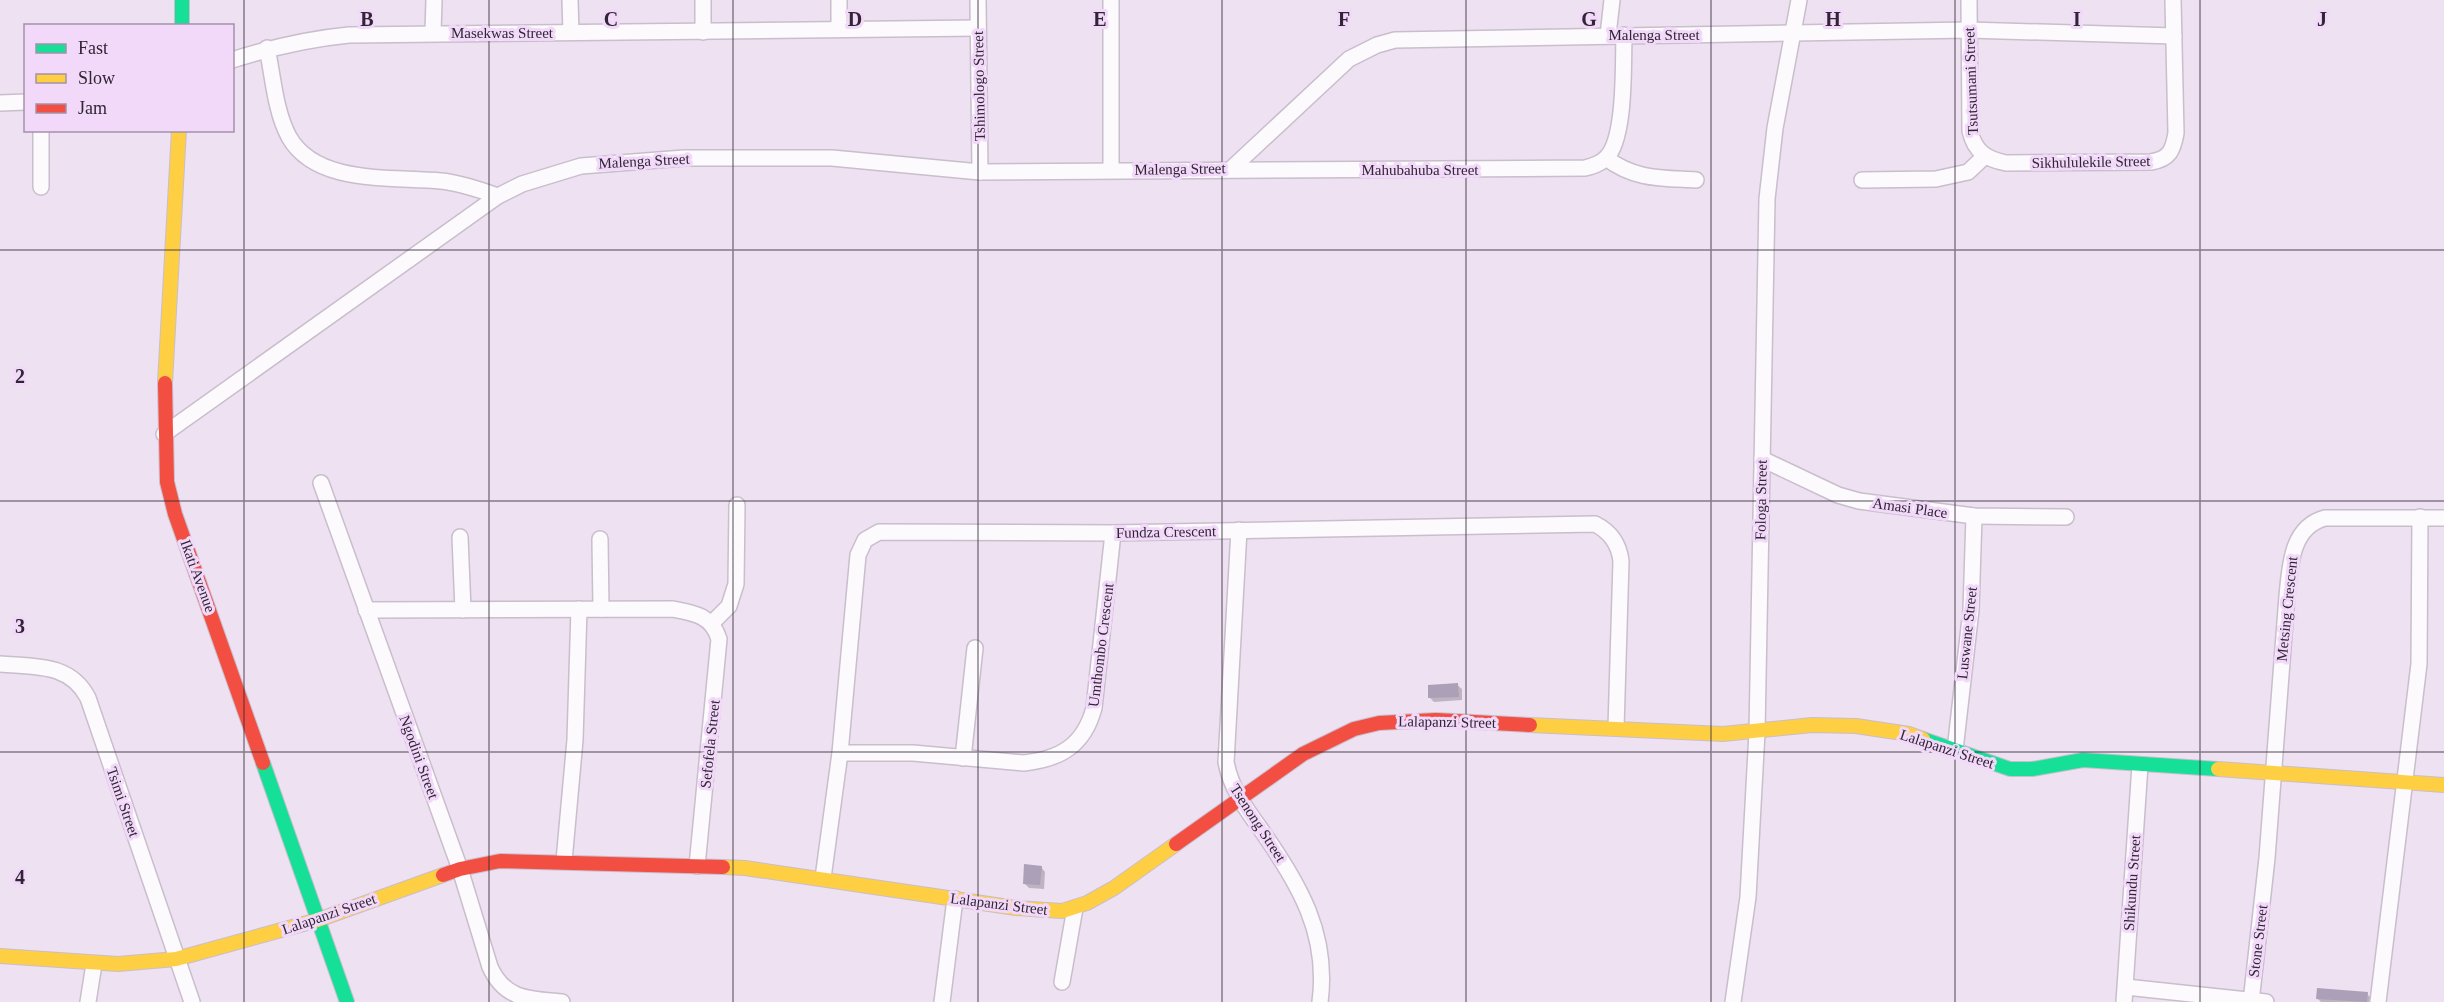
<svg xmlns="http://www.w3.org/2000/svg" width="2444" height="1002" viewBox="0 0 2444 1002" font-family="'Times New Roman',serif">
  <rect width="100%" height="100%" fill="#eee1f2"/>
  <g fill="#0003">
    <polygon points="1457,685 1462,689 1462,700 1434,702 1430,698"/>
    <polygon points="1041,867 1045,872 1044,889 1029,888 1024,883"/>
    <polygon points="2367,994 2371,998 2371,1002 2321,1002 2318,999"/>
  </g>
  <g fill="#aba0b7">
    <polygon points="1458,683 1459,697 1428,698 1428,685"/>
    <polygon points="1024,864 1042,866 1040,885 1023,884"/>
    <polygon points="2317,988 2368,992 2367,1002 2316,999"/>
  </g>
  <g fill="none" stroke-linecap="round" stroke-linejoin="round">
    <g stroke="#c9becc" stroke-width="18">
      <g id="street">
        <polyline points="570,0 571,32"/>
        <polyline points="703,0 703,32"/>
        <polyline points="978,0 980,172"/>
        <polyline points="1111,0 1111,170"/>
        <path d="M 1969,0 L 1970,131 C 1975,152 1986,159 2006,163 L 2151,162 C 2169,159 2173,151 2176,133 L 2173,0"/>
        <polyline points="839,29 839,0"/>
        <polyline points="433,32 434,0"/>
        <polyline points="1608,35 1612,0"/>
        <path d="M 267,48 C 273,76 275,111 289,137 C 317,186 394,176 441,181 C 461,183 480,190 498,196 L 522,184 L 581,166 L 684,158 L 832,158 L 980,172 L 1585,168 C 1593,166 1600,164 1606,158 C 1626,139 1623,63 1624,35"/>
        <path d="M 232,60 C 273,47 307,39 349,35 L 978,28"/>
        <polyline points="0,103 26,102"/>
        <path d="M 1606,158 C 1635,180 1662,178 1696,180"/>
        <polyline points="1231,169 1349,59 1377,45 1395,40 1969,30 2174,36"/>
        <polyline points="1862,180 1936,179 1968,172 1985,156"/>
        <polyline points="41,187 41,130"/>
        <polyline points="164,434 498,196"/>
        <polyline points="1762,459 1838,495 1859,501 1974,516 2066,517"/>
        <path d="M 321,483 L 460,869 L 490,967 C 505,1000 529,999 562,1002"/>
        <path d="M 1239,530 L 1226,762 C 1231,789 1246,809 1262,831 C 1299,885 1329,933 1320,1002"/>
        <polyline points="460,537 463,610"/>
        <polyline points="600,539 601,609"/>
        <path d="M 366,610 L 673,609 C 695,613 712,616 719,639 L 697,866"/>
        <polyline points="712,623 729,606 736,584 737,505"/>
        <path d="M 0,664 C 35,667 70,663 88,698 L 192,1002"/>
        <polyline points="1955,750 1971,610 1974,516"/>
        <path d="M 840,753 L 913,753 L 1024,763 C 1061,759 1084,745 1094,708 L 1113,533"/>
        <polyline points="963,758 975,648"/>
        <polyline points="564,861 575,740 579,609"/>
        <path d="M 823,878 L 840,753 L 858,555 L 865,540 L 879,532 L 1113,533 L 1595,524 C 1611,532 1619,544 1621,561 L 1616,728"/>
        <polyline points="1062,982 1075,908"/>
        <polyline points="2126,987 2266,1002"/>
        <polyline points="88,1002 94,964"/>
        <polyline points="942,1002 955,899"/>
        <polyline points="1733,1002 1748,897 1757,732 1767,199 1775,128 1799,0"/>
        <polyline points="2124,1002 2140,765"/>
        <path d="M 2251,1002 L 2267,858 L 2287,596 C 2290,566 2291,527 2325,518 L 2444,518"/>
        <polyline points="2378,1002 2419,664 2420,517"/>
      </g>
    </g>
    <g stroke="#c9becc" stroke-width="16">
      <g id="fast">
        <polyline points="182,0 182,26"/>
        <polyline points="1923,739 2010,769 2032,769 2083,760 2218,769"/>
        <polyline points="263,763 347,1002"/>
      </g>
    </g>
    <g stroke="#c9becc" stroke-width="16">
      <g id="slow">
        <polyline points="165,383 179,130"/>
        <polyline points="1530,725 1723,734 1812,725 1856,726 1909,734 1923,739"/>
        <polyline points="2218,769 2444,785"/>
        <polyline points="723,867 745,868 1016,908 1062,911 1087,903 1114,888 1176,844"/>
        <polyline points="0,956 118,964 176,959 318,920 443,875"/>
      </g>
    </g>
    <g stroke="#c9becc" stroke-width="16">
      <g id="jam">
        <polyline points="165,383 167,482 175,514 263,763"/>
        <polyline points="1176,844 1303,754 1354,729 1379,723 1436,720 1530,725"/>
        <polyline points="443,875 460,869 500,861 723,867"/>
      </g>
    </g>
    <use href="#street" stroke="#fcfafd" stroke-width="15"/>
    <use href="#fast" stroke="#16e098" stroke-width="14"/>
    <use href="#slow" stroke="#ffcf43" stroke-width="14"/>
    <use href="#jam" stroke="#f24e42" stroke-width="14"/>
  </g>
  <path fill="none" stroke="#302633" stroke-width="1.5" stroke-opacity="0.55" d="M 244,0 L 244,1002M 489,0 L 489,1002M 733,0 L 733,1002M 978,0 L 978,1002M 1222,0 L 1222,1002M 1466,0 L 1466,1002M 1711,0 L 1711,1002M 1955,0 L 1955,1002M 2200,0 L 2200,1002M 0,250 L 2444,250M 0,501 L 2444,501M 0,752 L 2444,752"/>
  <g text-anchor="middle" stroke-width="6" stroke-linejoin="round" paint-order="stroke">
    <g font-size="15" fill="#302633" stroke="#f2d9fa">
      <text x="502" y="38">Masekwas Street</text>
      <text x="1654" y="40">Malenga Street</text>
      <text transform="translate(1971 81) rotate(-92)" y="5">Tsutsumani Street</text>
      <text transform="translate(979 86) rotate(-91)" y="5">Tshimologo Street</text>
      <text transform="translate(644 161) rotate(-3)" y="5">Malenga Street</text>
      <text transform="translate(2091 162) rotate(-1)" y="5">Sikhululekile Street</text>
      <text transform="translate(1180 169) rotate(-1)" y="5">Malenga Street</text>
      <text x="1420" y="175">Mahubahuba Street</text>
      <text transform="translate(1761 500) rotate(-89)" y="5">Fologa Street</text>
      <text transform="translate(1910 508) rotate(8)" y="5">Amasi Place</text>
      <text transform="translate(1166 532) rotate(-1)" y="5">Fundza Crescent</text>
      <text transform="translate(198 576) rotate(70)" y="5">Ikati Avenue</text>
      <text transform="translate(2287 609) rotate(-84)" y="5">Metsing Crescent</text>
      <text transform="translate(1967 633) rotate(-84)" y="5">Luswane Street</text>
      <text transform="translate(1101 645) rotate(-83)" y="5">Umthombo Crescent</text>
      <text transform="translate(1447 722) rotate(1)" y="5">Lalapanzi Street</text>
      <text transform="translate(710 744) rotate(-84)" y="5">Sefofela Street</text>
      <text transform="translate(1947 749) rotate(18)" y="5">Lalapanzi Street</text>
      <text transform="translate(419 757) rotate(70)" y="5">Ngodini Street</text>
      <text transform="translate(123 802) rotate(71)" y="5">Tsimi Street</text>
      <text transform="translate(1258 823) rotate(57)" y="5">Tsenong Street</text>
      <text transform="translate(2132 883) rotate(-86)" y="5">Shikundu Street</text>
      <text transform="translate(999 904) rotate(7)" y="5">Lalapanzi Street</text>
      <text transform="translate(329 914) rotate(-19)" y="5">Lalapanzi Street</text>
      <text transform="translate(2258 941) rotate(-83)" y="5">Stone Street</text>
    </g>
  </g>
  <g font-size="20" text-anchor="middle" font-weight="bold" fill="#302633" stroke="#f2d9fa" stroke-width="6" stroke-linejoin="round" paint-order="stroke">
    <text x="367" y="26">B</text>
    <text x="611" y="26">C</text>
    <text x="855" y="26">D</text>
    <text x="1100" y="26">E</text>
    <text x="1344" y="26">F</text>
    <text x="1589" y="26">G</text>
    <text x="1833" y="26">H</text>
    <text x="2077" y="26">I</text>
    <text x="2322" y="26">J</text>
    <text x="20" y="383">2</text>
    <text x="20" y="633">3</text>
    <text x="20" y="884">4</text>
  </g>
  <rect x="24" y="24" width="210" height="108" fill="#f2d9fa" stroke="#a491aa" stroke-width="1.5"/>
  <rect x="36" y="44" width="30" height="9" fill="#16e098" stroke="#a491aa" stroke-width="1.5"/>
  <text x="78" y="54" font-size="18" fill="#302633">Fast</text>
  <rect x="36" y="74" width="30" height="9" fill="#ffcf43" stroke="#a491aa" stroke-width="1.5"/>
  <text x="78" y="84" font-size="18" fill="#302633">Slow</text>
  <rect x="36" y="104" width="30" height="9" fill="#f24e42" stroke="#a491aa" stroke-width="1.5"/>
  <text x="78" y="114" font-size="18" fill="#302633">Jam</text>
</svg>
